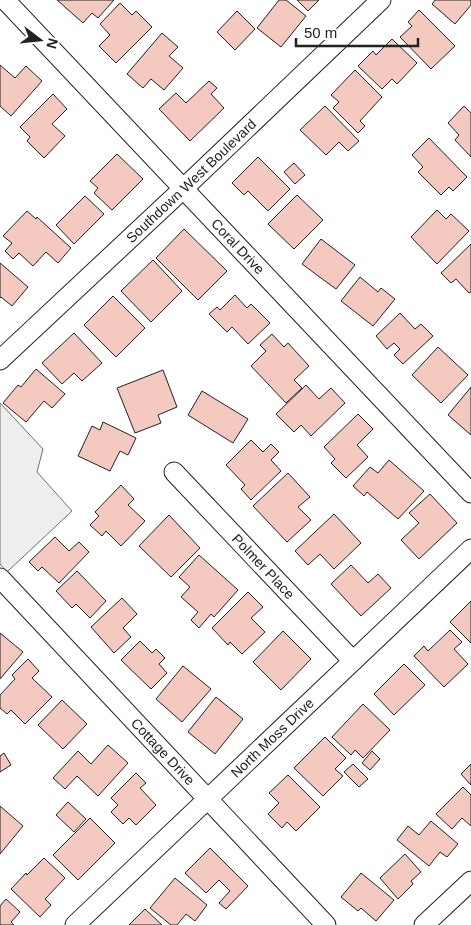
<svg xmlns="http://www.w3.org/2000/svg" width="471" height="925" viewBox="0 0 471 925" font-family="Arial,sans-serif">
  <rect width="100%" height="100%" fill="#fff"/>
  <polygon fill="#eee" stroke="#6f6f6f" points="0,403 43,449 37,472 72,511 7,572 0,564"/>
  <g fill="#f3c9c0" stroke="#222">
    <polygon points="57,0 114,0 98,18 92,13 83,23"/>
    <polygon points="279,0 286,0 306,16 281,47 257,28"/>
    <polygon points="297,0 319,0 308,11"/>
    <polygon points="435,0 471,0 471,5 455,24 432,4"/>
    <polygon points="120,3 132,15 136,11 152,27 116,63 99,46 110,35 100,24"/>
    <polygon points="419,10 455,46 431,69 400,37 412,26 408,22"/>
    <polygon points="237,11 255,29 235,50 217,32"/>
    <polygon points="162,33 178,47 169,56 183,68 164,90 151,79 143,88 127,74"/>
    <polygon points="392,39 417,63 397,84 392,79 382,89 358,66 373,51 376,55"/>
    <polygon points="0,65 15,78 26,66 42,81 11,116 0,106"/>
    <polygon points="355,70 382,97 360,121 365,126 358,133 333,108 339,102 331,95"/>
    <polygon points="209,81 217,88 211,94 224,108 190,141 159,109 176,93 186,103"/>
    <polygon points="53,94 67,109 52,124 65,136 44,158 27,141 30,137 20,127"/>
    <polygon points="325,106 359,141 348,151 339,142 326,155 300,130"/>
    <polygon points="464,106 471,113 471,157 455,140 459,135 448,123"/>
    <polygon points="429,138 467,177 453,191 449,187 441,195 418,172 423,167 412,155"/>
    <polygon points="117,154 143,179 112,210 94,193 98,188 90,181"/>
    <polygon points="258,157 290,189 268,211 248,191 244,195 232,183"/>
    <polygon points="294,163 305,175 295,184 284,172"/>
    <polygon points="297,195 323,220 294,249 268,224"/>
    <polygon points="85,196 104,214 74,244 56,225"/>
    <polygon points="437,210 446,219 451,214 469,231 437,264 411,237"/>
    <polygon points="27,211 36,219 37,217 71,248 58,263 46,252 33,266 19,253 13,259 5,251 12,243 3,236"/>
    <polygon points="184,229 227,271 198,300 156,258"/>
    <polygon points="321,239 355,265 336,289 302,264"/>
    <polygon points="471,244 471,292 469,293 456,279 451,283 441,273"/>
    <polygon points="153,260 182,291 151,322 121,291"/>
    <polygon points="0,263 28,287 12,306 1,297 0,298"/>
    <polygon points="360,277 378,292 381,288 395,299 373,326 341,301"/>
    <polygon points="235,295 247,308 251,304 270,323 248,344 232,327 227,332 209,314 217,307 220,310"/>
    <polygon points="113,296 145,328 116,357 84,325"/>
    <polygon points="400,313 415,329 421,324 433,336 403,364 394,355 400,349 394,343 387,349 376,336"/>
    <polygon points="74,333 102,363 82,381 74,373 62,384 42,363"/>
    <polygon points="272,334 284,347 288,343 309,366 294,380 302,388 286,403 251,366 266,351 260,345"/>
    <polygon points="438,347 468,375 441,403 412,375"/>
    <polygon points="36,369 65,394 52,408 44,401 26,422 3,403 18,385 21,387"/>
    <polygon points="163,370 177,407 158,415 161,423 135,433 117,388"/>
    <polygon points="306,385 319,399 331,388 345,403 311,436 301,425 294,432 276,414"/>
    <polygon points="471,387 471,435 448,415"/>
    <polygon points="202,391 248,419 233,443 188,415"/>
    <polygon points="358,414 373,429 357,445 368,457 346,478 331,463 335,459 324,447"/>
    <polygon points="103,422 136,438 128,455 120,451 110,471 78,456 92,426 100,430"/>
    <polygon points="251,440 263,452 271,444 279,452 271,460 281,471 251,500 241,489 245,485 226,465"/>
    <polygon points="389,460 424,491 398,519 367,492 364,496 353,486 370,467 378,473"/>
    <polygon points="288,473 310,497 298,507 311,520 287,542 253,506"/>
    <polygon points="121,485 134,499 128,505 145,521 121,546 106,531 102,536 90,525 99,516 95,512"/>
    <polygon points="430,494 457,523 419,559 401,540 419,523 409,513"/>
    <polygon points="334,514 361,543 334,569 320,554 308,565 295,551"/>
    <polygon points="169,515 200,548 171,577 139,546"/>
    <polygon points="55,537 69,551 79,542 89,552 59,583 42,567 38,571 29,562"/>
    <polygon points="199,555 238,590 214,617 211,614 199,628 191,620 198,612 181,597 190,587 179,577"/>
    <polygon points="351,565 368,583 378,574 391,588 361,616 331,584"/>
    <polygon points="77,571 106,601 90,618 76,604 72,608 56,591"/>
    <polygon points="248,592 263,607 251,618 265,632 242,654 230,642 228,645 212,628"/>
    <polygon points="122,598 137,614 123,628 131,637 114,653 91,627"/>
    <polygon points="471,601 471,643 450,622"/>
    <polygon points="450,630 462,642 454,649 468,664 444,687 414,656 424,646 428,651"/>
    <polygon points="283,631 311,659 281,690 253,662"/>
    <polygon points="0,633 23,652 0,679"/>
    <polygon points="140,641 152,653 156,649 165,658 159,664 167,673 151,689 121,660"/>
    <polygon points="28,659 39,671 32,678 52,697 25,724 11,710 7,714 0,708 0,695 15,679 12,675"/>
    <polygon points="404,664 425,685 394,715 374,694"/>
    <polygon points="183,666 211,689 182,722 156,699"/>
    <polygon points="216,697 243,719 215,754 188,732"/>
    <polygon points="62,700 87,724 63,749 38,725"/>
    <polygon points="363,704 390,730 363,758 355,750 351,755 332,737"/>
    <polygon points="325,737 346,758 335,769 343,776 323,796 294,768"/>
    <polygon points="108,745 128,763 98,796 77,776 65,789 53,778 78,751 91,764"/>
    <polygon points="372,751 380,759 370,770 362,763"/>
    <polygon points="4,753 11,765 0,772 0,756"/>
    <polygon points="353,764 368,779 359,787 344,772"/>
    <polygon points="471,764 471,785 461,774"/>
    <polygon points="136,773 146,783 140,788 156,805 136,825 129,818 123,824 111,812 118,805 111,798"/>
    <polygon points="288,775 320,807 296,831 287,822 282,828 268,814 279,803 269,793"/>
    <polygon points="463,787 471,795 471,826 462,818 452,829 436,814"/>
    <polygon points="68,802 86,819 74,832 56,815"/>
    <polygon points="0,806 23,826 0,854"/>
    <polygon points="90,818 115,843 78,880 53,855"/>
    <polygon points="431,821 458,844 447,857 440,852 429,866 397,840 408,826 419,835"/>
    <polygon points="210,848 248,886 226,909 219,903 230,891 219,880 206,893 185,873"/>
    <polygon points="405,854 421,872 411,881 413,884 398,899 380,878"/>
    <polygon points="44,858 65,878 45,899 51,905 40,917 11,889 26,873 27,875"/>
    <polygon points="361,873 394,900 376,921 361,908 358,911 341,897"/>
    <polygon points="175,878 207,905 195,921 186,914 177,925 171,925 150,908"/>
    <polygon points="6,899 20,912 11,922 14,925 0,925 0,906"/>
    <polygon points="145,909 162,925 129,925"/>
  </g>
  <g fill="none" stroke-linecap="round" stroke-linejoin="round">
    <g stroke="#222" stroke-width="21">
      <g id="minor">
        <path id="s1" d="M 5,0 L 471,493"/>
        <path id="s2" d="M 0,360 L 184,188 L 381,0"/>
        <path id="s3" d="M 174,472 L 353,661"/>
        <path id="s4" d="M 0,578 L 326,925"/>
        <path id="s5" d="M 75,925 L 471,549"/>
        <polyline points="424,925 471,881"/>
      </g>
    </g>
    <use href="#minor" stroke="#fff" stroke-width="19"/>
  </g>
  <g text-anchor="middle" stroke-width="4" stroke-linejoin="round" paint-order="stroke">
    <g font-size="14" fill="#222" stroke="#fff">
      <text dy="5" stroke="none"><textPath href="#s2" startOffset="262">Southdown West Boulevard</textPath></text>
      <text dy="5" stroke="none"><textPath href="#s1" startOffset="339">Coral Drive</textPath></text>
      <text dy="5" stroke="none"><textPath href="#s3" startOffset="130">Polmer Place</textPath></text>
      <text dy="5" stroke="none"><textPath href="#s5" startOffset="272">North Moss Drive</textPath></text>
      <text dy="5" stroke="none"><textPath href="#s4" startOffset="238">Cottage Drive</textPath></text>
    </g>
  </g>
  <g transform="translate(40 40) rotate(106)" stroke="#ffffff" stroke-width="4" paint-order="stroke">
  <path d="M0-4L9 19L0 12L-9 19Z" fill="#222222"/>
  <text y="-8" font-size="14" font-weight="bold" text-anchor="middle" fill="#222222">N</text>
  </g>
  <path d="M296 38v8h122v-8" fill="none" stroke="#222222" stroke-width="2.5"/>
  <text x="304" y="38" font-size="15" fill="#222222" stroke="#ffffff" stroke-width="4" paint-order="stroke">50 m</text>
</svg>
